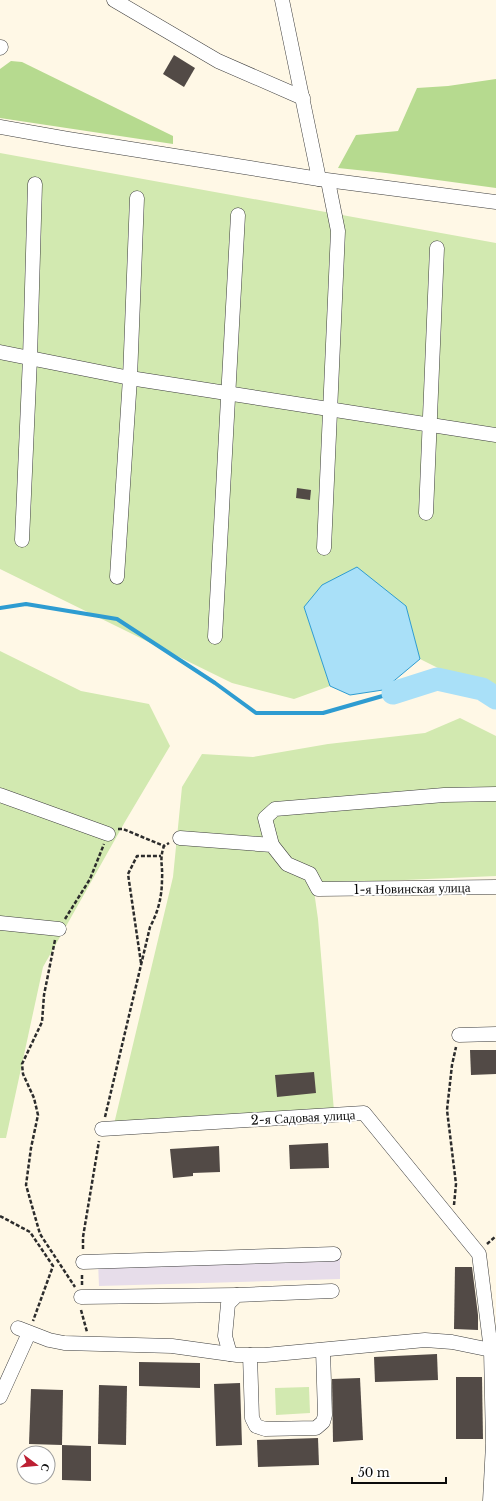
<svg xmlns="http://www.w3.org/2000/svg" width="496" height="1501" viewBox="0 0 496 1501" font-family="'Libre Baskerville',serif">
  <rect width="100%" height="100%" fill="#fff8e6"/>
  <polygon fill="#e7ddea" points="340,1255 340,1279 99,1286 98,1262"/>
  <g fill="#d2e9b0">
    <polygon points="0,153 496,243 496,697 420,659 406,606 304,607 330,686 294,699 232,683 0,569"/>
    <polygon points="0,651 81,691 149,704 170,746 126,820 43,967 6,1138 0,1138"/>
    <polygon points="460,718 496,736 496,876 313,884 318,919 334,1111 114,1124 173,877 182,787 202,754 253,757 328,744 425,733"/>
    <polygon points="309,1387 310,1413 276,1415 275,1388"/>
  </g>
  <g fill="#b6da8f">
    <polygon points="11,61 22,62 173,136 173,144 0,118 0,69"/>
    <polygon points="496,79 496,188 386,173 338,168 356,135 398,131 417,88 448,86"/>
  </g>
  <polygon fill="#a9e0f8" stroke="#2e9cd1" points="357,567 406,606 420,659 383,690 350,695 330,686 304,607 322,585"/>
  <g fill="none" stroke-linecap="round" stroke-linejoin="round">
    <polyline stroke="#2e9cd1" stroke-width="4" points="0,608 26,604 117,619 215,683 256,713 323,713 393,693"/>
    <polyline stroke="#a9e0f8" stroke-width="23" points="393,693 437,679 482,689 496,698"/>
  </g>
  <g fill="#524a46">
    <polygon points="174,55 195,68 184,87 163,74"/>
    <polygon points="297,488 311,490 310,500 296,498"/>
    <polygon points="470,1050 496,1050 496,1074 471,1075"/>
    <polygon points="314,1072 316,1093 277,1097 275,1075"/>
    <polygon points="328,1143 329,1168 290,1169 289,1145"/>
    <polygon points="219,1146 220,1172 193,1173 193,1176 173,1178 170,1149"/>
    <polygon points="455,1267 472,1267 478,1315 478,1330 454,1329"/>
    <polygon points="437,1354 438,1380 375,1382 374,1357"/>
    <polygon points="139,1362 200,1363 200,1388 139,1386"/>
    <polygon points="456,1377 482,1377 483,1439 456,1439"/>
    <polygon points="360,1378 363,1440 333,1442 332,1379"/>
    <polygon points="240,1383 242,1445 216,1446 214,1384"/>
    <polygon points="99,1385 127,1386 126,1445 98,1444"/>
    <polygon points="31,1389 63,1390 62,1445 29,1444"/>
    <polygon points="318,1438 319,1465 258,1467 257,1440"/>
    <polygon points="62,1445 91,1446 91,1481 62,1480"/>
  </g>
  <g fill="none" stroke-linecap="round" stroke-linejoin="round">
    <g stroke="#3d3d3d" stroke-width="15">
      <g id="minor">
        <polyline points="114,0 218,61 303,98"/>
        <polyline points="282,0 319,179"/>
        <polyline points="0,48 1,47"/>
        <polyline points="0,127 68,139 319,179 496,202"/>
        <polyline points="0,352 130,378 496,435"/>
        <polyline points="426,513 437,248"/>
        <polyline points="22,540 30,358 35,184"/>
        <polyline points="324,548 338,231 328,181"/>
        <polyline points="117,577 130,378 137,198"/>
        <polyline points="215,637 238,215"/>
        <polyline points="0,795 108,834"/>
        <polyline points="180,838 272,845 287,864 310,874 318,889 496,887"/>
        <polyline points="272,845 265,818 275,809 444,795 496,794"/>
        <polyline points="0,923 59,929"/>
        <polyline points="459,1035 496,1034"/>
        <polyline points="102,1129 364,1113 479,1254 491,1350 493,1444 490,1501"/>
        <polyline points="83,1262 334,1254"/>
        <polyline points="81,1297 237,1295"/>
        <polyline points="18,1328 49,1340 64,1343 172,1346 237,1355 265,1355 425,1340 452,1342 491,1350"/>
        <polyline points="230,1354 225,1336 228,1304 237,1295 332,1291"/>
        <polyline points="250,1355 252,1418 256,1426 265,1429 316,1428 323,1422 325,1415 323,1350"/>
        <polyline points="0,1397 29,1333"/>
      </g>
    </g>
    <g stroke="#2c2c2c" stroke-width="2.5" stroke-dasharray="4 2" stroke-linecap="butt">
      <polyline points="118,829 123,829 164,846"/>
      <polyline points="65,919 90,879 104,844"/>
      <polyline points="55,940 44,995 42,1022 22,1064 23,1074 34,1098 38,1115 31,1148 26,1185 40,1234 75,1287"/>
      <polyline points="141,963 128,874 137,856 161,856"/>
      <path d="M 105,1117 L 150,927 C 158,912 162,897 162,879 C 163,865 159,860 164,846 L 169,843"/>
      <polyline points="454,1205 456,1184 447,1110 452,1065 456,1047"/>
      <polyline points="0,1216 30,1232 53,1266 33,1321"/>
      <polyline points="487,1244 496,1236"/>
      <polyline points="83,1249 83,1237 99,1141"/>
      <polyline points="82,1285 82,1274"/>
      <polyline points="81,1310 87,1332"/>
    </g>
    <use href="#minor" stroke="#fff" stroke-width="14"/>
  </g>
  <g text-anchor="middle" stroke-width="4" stroke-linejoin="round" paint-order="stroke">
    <g font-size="13" fill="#0a0a0a" stroke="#fff">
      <text transform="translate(412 888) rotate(-1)" y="5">1-я Новинская улица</text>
      <text transform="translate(303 1117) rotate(-3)" y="5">2-я Садовая улица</text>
    </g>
  </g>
  <g transform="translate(36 1465) rotate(106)"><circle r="19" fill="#ffffff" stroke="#9d9d9d"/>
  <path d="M0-3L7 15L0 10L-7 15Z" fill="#bc1f32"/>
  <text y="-6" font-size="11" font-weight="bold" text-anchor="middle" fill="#0a0a0a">С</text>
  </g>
  <path d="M352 1477v6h94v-6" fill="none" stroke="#0a0a0a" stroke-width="2"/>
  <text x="358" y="1477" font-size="12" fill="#0a0a0a" stroke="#ffffff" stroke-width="3" paint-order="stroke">50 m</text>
</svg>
